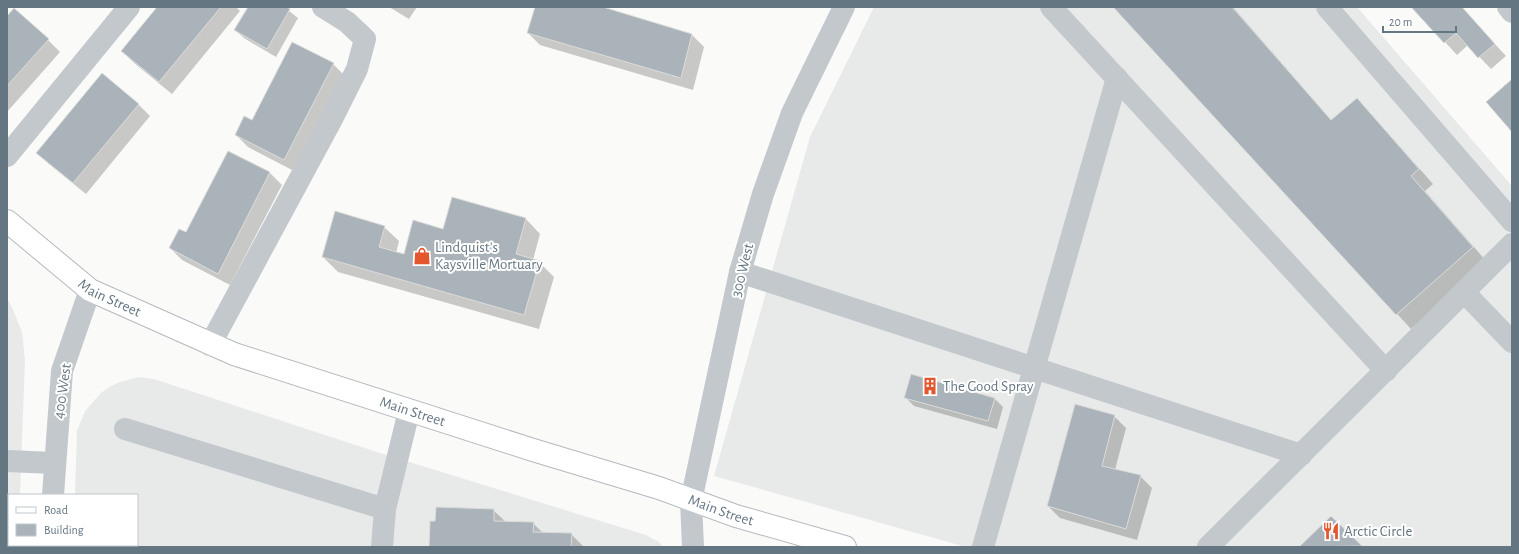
<svg xmlns="http://www.w3.org/2000/svg" width="1519" height="554" viewBox="0 0 1519 554" font-family="'Alegreya Sans',sans-serif">
  <rect width="100%" height="100%" fill="#fafaf8"/>
  <g fill="#e8e9e9">
    <polygon points="874,7 1357,7 1512,186 1512,547 966,547 714,476 810,137"/>
    <polygon points="7,299 11,305 22,332 25,360 20,495 9,495 9,545 18,545 18,547 7,547"/>
    <polygon points="138,377 154,379 380,453 646,535 659,542 663,547 72,547 72,545 137,545 137,495 75,495 77,431 85,411 101,393 111,386 120,382"/>
  </g>
  <g fill="#0003">
    <polygon points="158,7 236,7 240,11 172,94 134,63 122,51"/>
    <polygon points="249,7 284,7 298,18 276,57 244,38 235,30"/>
    <polygon points="389,7 417,7 409,19"/>
    <polygon points="536,7 600,7 692,35 704,47 693,90 540,45 528,33"/>
    <polygon points="1114,7 1233,7 1332,121 1357,99 1371,114 1433,184 1425,191 1487,262 1411,329"/>
    <polygon points="1413,7 1461,7 1506,56 1491,69 1468,45 1457,55"/>
    <polygon points="7,17 48,40 60,52 7,112"/>
    <polygon points="333,64 345,76 296,172 248,147 236,135 253,121"/>
    <polygon points="138,104 150,116 86,194 49,164 37,152"/>
    <polygon points="229,152 270,173 282,185 230,285 182,260 170,248 187,234"/>
    <polygon points="526,219 540,234 533,260 539,262 554,277 539,329 338,272 323,257 384,227 399,241 396,253 404,255 444,230"/>
    <polygon points="905,397 994,398 1003,407 997,429 914,406"/>
    <polygon points="1114,416 1126,428 1115,470 1140,476 1152,488 1137,540 1060,518 1048,506"/>
    <polygon points="493,510 506,522 533,523 544,534 571,534 584,547 430,547"/>
    <polygon points="1331,517 1361,547 1301,547"/>
  </g>
  <g fill="#aab3b9" stroke="#dcdcda">
    <polygon points="157,7 221,7 159,82 121,51"/>
    <polygon points="248,7 287,7 290,9 267,49 234,30"/>
    <polygon points="535,7 603,7 692,34 681,78 527,33"/>
    <polygon points="1113,7 1232,7 1331,120 1357,98 1419,169 1411,176 1473,247 1396,315"/>
    <polygon points="1411,7 1462,7 1495,44 1478,58 1456,33 1444,43"/>
    <polygon points="14,8 49,39 7,86 7,16"/>
    <polygon points="292,42 334,63 284,160 235,135 244,116 252,120"/>
    <polygon points="102,73 139,104 73,183 36,153"/>
    <polygon points="1512,79 1512,132 1486,102"/>
    <polygon points="228,151 270,172 218,274 169,248 179,229 186,232"/>
    <polygon points="452,197 526,218 516,254 540,261 524,315 322,257 335,211 385,226 379,247 404,254 413,220 443,229"/>
    <polygon points="911,374 995,398 988,421 904,398"/>
    <polygon points="1075,404 1115,415 1102,466 1141,475 1126,529 1047,506"/>
    <polygon points="436,507 494,509 494,521 534,522 533,532 572,533 571,547 429,547 430,521 435,521"/>
    <polygon points="1331,516 1362,546 1299,547"/>
  </g>
  <g fill="none" stroke-linecap="round" stroke-linejoin="round">
    <g stroke="#b5babe" stroke-width="24">
      <g id="major">
        <path id="s1" d="M 7,221 L 90,290 L 234,354 L 533,450 L 659,488 L 736,516 L 845,547"/>
      </g>
    </g>
    <g stroke="#c3c8cc" stroke-width="22">
      <polyline points="1051,7 1386,371"/>
      <polyline points="1327,7 1512,221"/>
      <polyline points="1508,7 1512,12"/>
      <polyline points="7,156 129,7"/>
      <polyline points="740,272 1301,455"/>
      <polyline points="1464,292 1512,342"/>
      <polyline points="210,345 332,119 357,69 365,39 347,22 323,7"/>
      <polyline points="125,429 385,509 409,411"/>
      <polyline points="7,461 54,463"/>
      <polyline points="53,495 62,371 90,290"/>
      <polyline points="50,547 51,545"/>
      <polyline points="382,547 385,509"/>
      <polyline points="693,547 691,501 740,272 763,194 792,113 844,7"/>
      <polyline points="983,547 1117,78"/>
      <polyline points="1208,547 1512,244"/>
    </g>
    <use href="#major" stroke="#fff" stroke-width="22"/>
  </g>
  <defs>
    <g id="shop-bare" transform="scale(1.38)"><path d="M-5-2.5h2.3a2.7 3.5 0 0 1 5.4 0H5L5.5 6h-11ZM-1.5-2.5h3a1.5 2.3 0 0 0-3 0Z" fill="#e4572e" stroke="#fff" stroke-width="2.5" paint-order="stroke"/></g>
    <g id="building-bare" transform="scale(1.38)"><path d="M-4-6H4V6H1V3H-1V6H-4ZM-2.5-4.3h1.7v1.8h-1.7ZM.8-4.3h1.7v1.8H.8ZM-2.5-1h1.7V.8h-1.7ZM.8-1h1.7V.8H.8Z" fill="#e4572e" stroke="#fff" stroke-width="2.5" paint-order="stroke"/></g>
    <g id="restaurant-bare" transform="scale(1.38)"><path d="M-5-6h1v4h1v-4h1v4h1v-4h1v5L-1.5 .5V6h-2V.5L-5-1ZM5-6V6H3V1.5H1.5Q1.5-4 5-6Z" fill="#e4572e" stroke="#fff" stroke-width="2.5" paint-order="stroke"/></g>
  </defs>
  <g fill-rule="evenodd">
    <use href="#shop-bare" x="422" y="256"/>
    <use href="#building-bare" x="930" y="386"/>
    <use href="#restaurant-bare" x="1331" y="531"/>
  </g>
  <g text-anchor="middle" stroke-width="4" stroke-linejoin="round" paint-order="stroke">
    <g font-size="15" fill="#657683" stroke="#fff" text-anchor="start">
      <text x="435" y="252">Lindquist's<tspan x="435" dy="17">Kaysville Mortuary</tspan></text>
      <text x="943" y="391">The Good Spray</text>
      <text x="1344" y="536">Arctic Circle</text>
    </g>
    <g font-size="15" fill="#657683" stroke="#fff">
      <text transform="translate(742 270) rotate(-76)" y="5">300 West</text>
      <text dy="5" stroke="none"><textPath href="#s1" startOffset="129">Main Street</textPath></text>
      <text transform="translate(62 391) rotate(-82)" y="5">400 West</text>
      <text dy="5" stroke="none"><textPath href="#s1" startOffset="453">Main Street</textPath></text>
      <text dy="5" stroke="none"><textPath href="#s1" startOffset="777">Main Street</textPath></text>
    </g>
  </g>
  <rect width="1519" height="554" fill="none" stroke="#657683" stroke-width="16"/>
  <rect x="8" y="494" width="130" height="52" fill="#ffffff" stroke="#c1c8cd"/>
  <rect x="16" y="507" width="20" height="6" fill="#ffffff" stroke="#c1c8cd"/>
  <text x="44" y="514" font-size="12" fill="#657683">Road</text>
  <rect x="16" y="524" width="20" height="12" fill="#aab3b9" stroke="#c1c8cd"/>
  <text x="44" y="534" font-size="12" fill="#657683">Building</text>
  <path d="M1383 26v6h73v-6" fill="none" stroke="#657683" stroke-width="2"/>
  <text x="1389" y="26" font-size="12" fill="#657683" stroke="#ffffff" stroke-width="3" paint-order="stroke">20 m</text>
</svg>
